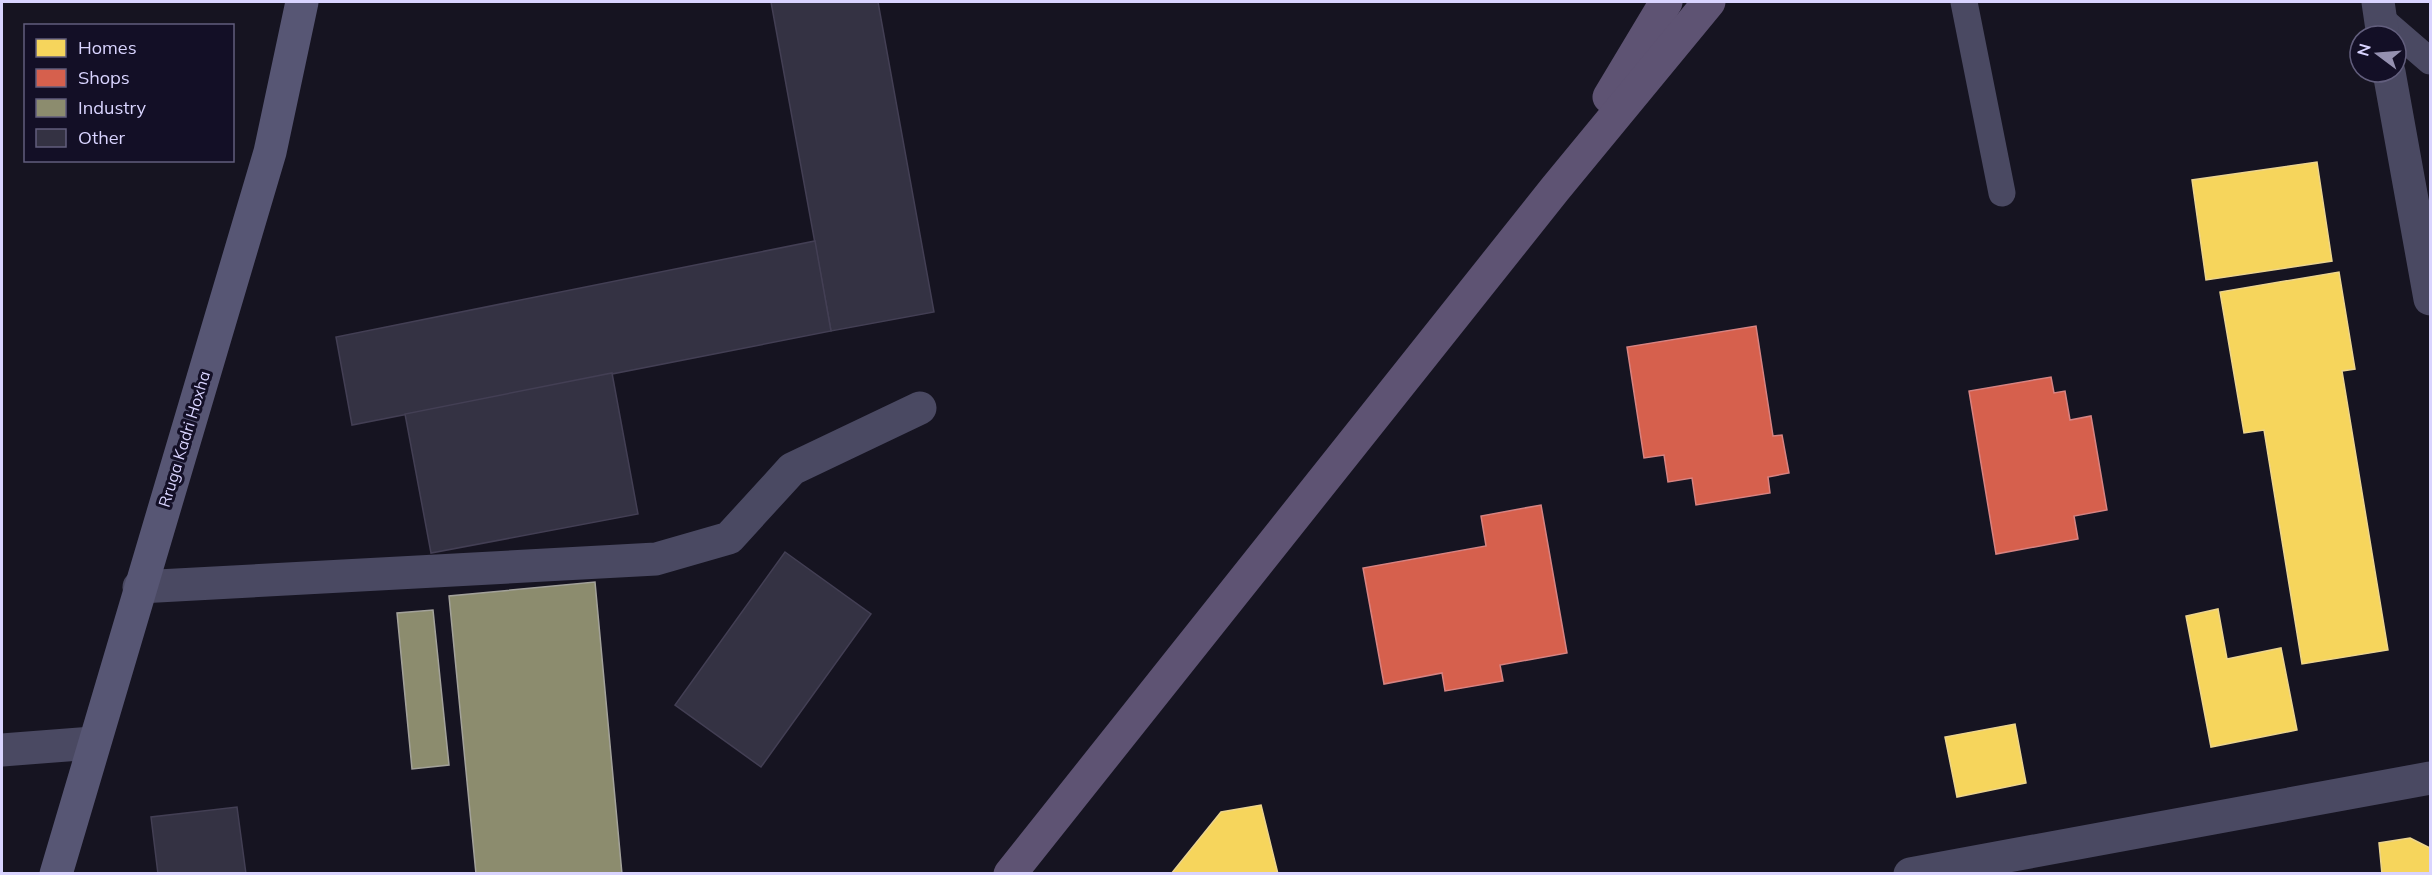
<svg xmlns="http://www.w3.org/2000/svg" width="2432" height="875" viewBox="0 0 2432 875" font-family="Mulish,sans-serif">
  <rect width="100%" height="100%" fill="#161421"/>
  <g fill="#f6d55c" stroke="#edd58d" stroke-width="1.5">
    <polygon points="2317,162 2332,261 2206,280 2192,180"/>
    <polygon points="2339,272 2355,369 2342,371 2388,650 2302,664 2264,430 2244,433 2220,292"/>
    <polygon points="2218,609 2227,659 2281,648 2297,730 2211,747 2186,616"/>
    <polygon points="2015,724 2026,783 1957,797 1945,737"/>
    <polygon points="1261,805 1278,874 1171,874 1221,812"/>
    <polygon points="2410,838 2430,848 2430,874 2382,874 2379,843"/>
  </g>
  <g fill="#d6604d" stroke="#d78382" stroke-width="1.5">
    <polygon points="1756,326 1773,436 1782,435 1789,473 1768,477 1770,493 1696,505 1692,478 1668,482 1664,455 1644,458 1627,347"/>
    <polygon points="2051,377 2054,393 2065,391 2070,420 2091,416 2107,510 2074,516 2078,539 1996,554 1969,391"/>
    <polygon points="1541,505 1567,653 1500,665 1503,681 1445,691 1442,673 1384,684 1363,568 1486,546 1481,516"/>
  </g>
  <g fill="#8c8c6e" stroke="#a3a29a" stroke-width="1.5">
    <polygon points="595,582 622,874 476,874 449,596"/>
    <polygon points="433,610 449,765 412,769 397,613"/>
  </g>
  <g fill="#343243" stroke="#433f54" stroke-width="1.5">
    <polygon points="771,2 878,2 934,312 831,331"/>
    <polygon points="815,241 831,331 352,425 336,337"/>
    <polygon points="612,373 638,514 431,553 405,414"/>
    <polygon points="785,552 871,614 761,767 675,705"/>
    <polygon points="237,807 246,874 158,874 151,817"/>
  </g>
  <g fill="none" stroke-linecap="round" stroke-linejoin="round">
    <g stroke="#4a4962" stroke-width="27">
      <polyline points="1964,2 2002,193"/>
      <polyline points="2380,18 2430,61"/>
    </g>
    <g stroke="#4a4962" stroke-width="33">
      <polyline points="2378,2 2383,36"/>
      <polyline points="2389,72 2430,299"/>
      <polyline points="139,587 656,559 729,538 792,469 920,408"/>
      <polyline points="2,750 93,743"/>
      <polyline points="1910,874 2430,778"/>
    </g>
    <polyline stroke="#575674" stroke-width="33" points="56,874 270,152 302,2"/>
    <g stroke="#5e5373" stroke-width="33">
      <polyline points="1609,97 1666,2"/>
      <polyline points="1010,874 1555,189 1709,2"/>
    </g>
  </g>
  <g text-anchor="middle" stroke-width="6" stroke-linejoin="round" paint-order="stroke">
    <g font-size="16" fill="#d9d4ff" stroke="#130f26">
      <text transform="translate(184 439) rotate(-73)" y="6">Rruga Kadri Hoxha</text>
    </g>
  </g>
  <rect width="2432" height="875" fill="none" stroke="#d9d4ff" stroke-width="6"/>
  <rect x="24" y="24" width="210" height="138" fill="#130f26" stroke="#625e7d" stroke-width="1.5"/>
  <rect x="36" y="39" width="30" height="18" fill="#f6d55c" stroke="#625e7d" stroke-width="1.5"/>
  <text x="78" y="54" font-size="18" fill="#d9d4ff">Homes</text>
  <rect x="36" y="69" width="30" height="18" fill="#d6604d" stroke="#625e7d" stroke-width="1.5"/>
  <text x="78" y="84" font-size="18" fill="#d9d4ff">Shops</text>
  <rect x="36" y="99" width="30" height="18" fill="#8c8c6e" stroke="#625e7d" stroke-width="1.5"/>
  <text x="78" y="114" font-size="18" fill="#d9d4ff">Industry</text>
  <rect x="36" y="129" width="30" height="18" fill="#343243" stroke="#625e7d" stroke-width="1.5"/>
  <text x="78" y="144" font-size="18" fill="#d9d4ff">Other</text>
  <g transform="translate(2378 54) rotate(286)"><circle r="28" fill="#130f26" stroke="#625e7d" stroke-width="1.5"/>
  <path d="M0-4.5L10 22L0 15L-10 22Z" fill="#9591b1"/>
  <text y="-9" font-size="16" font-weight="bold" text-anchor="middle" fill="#d9d4ff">N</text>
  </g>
</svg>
